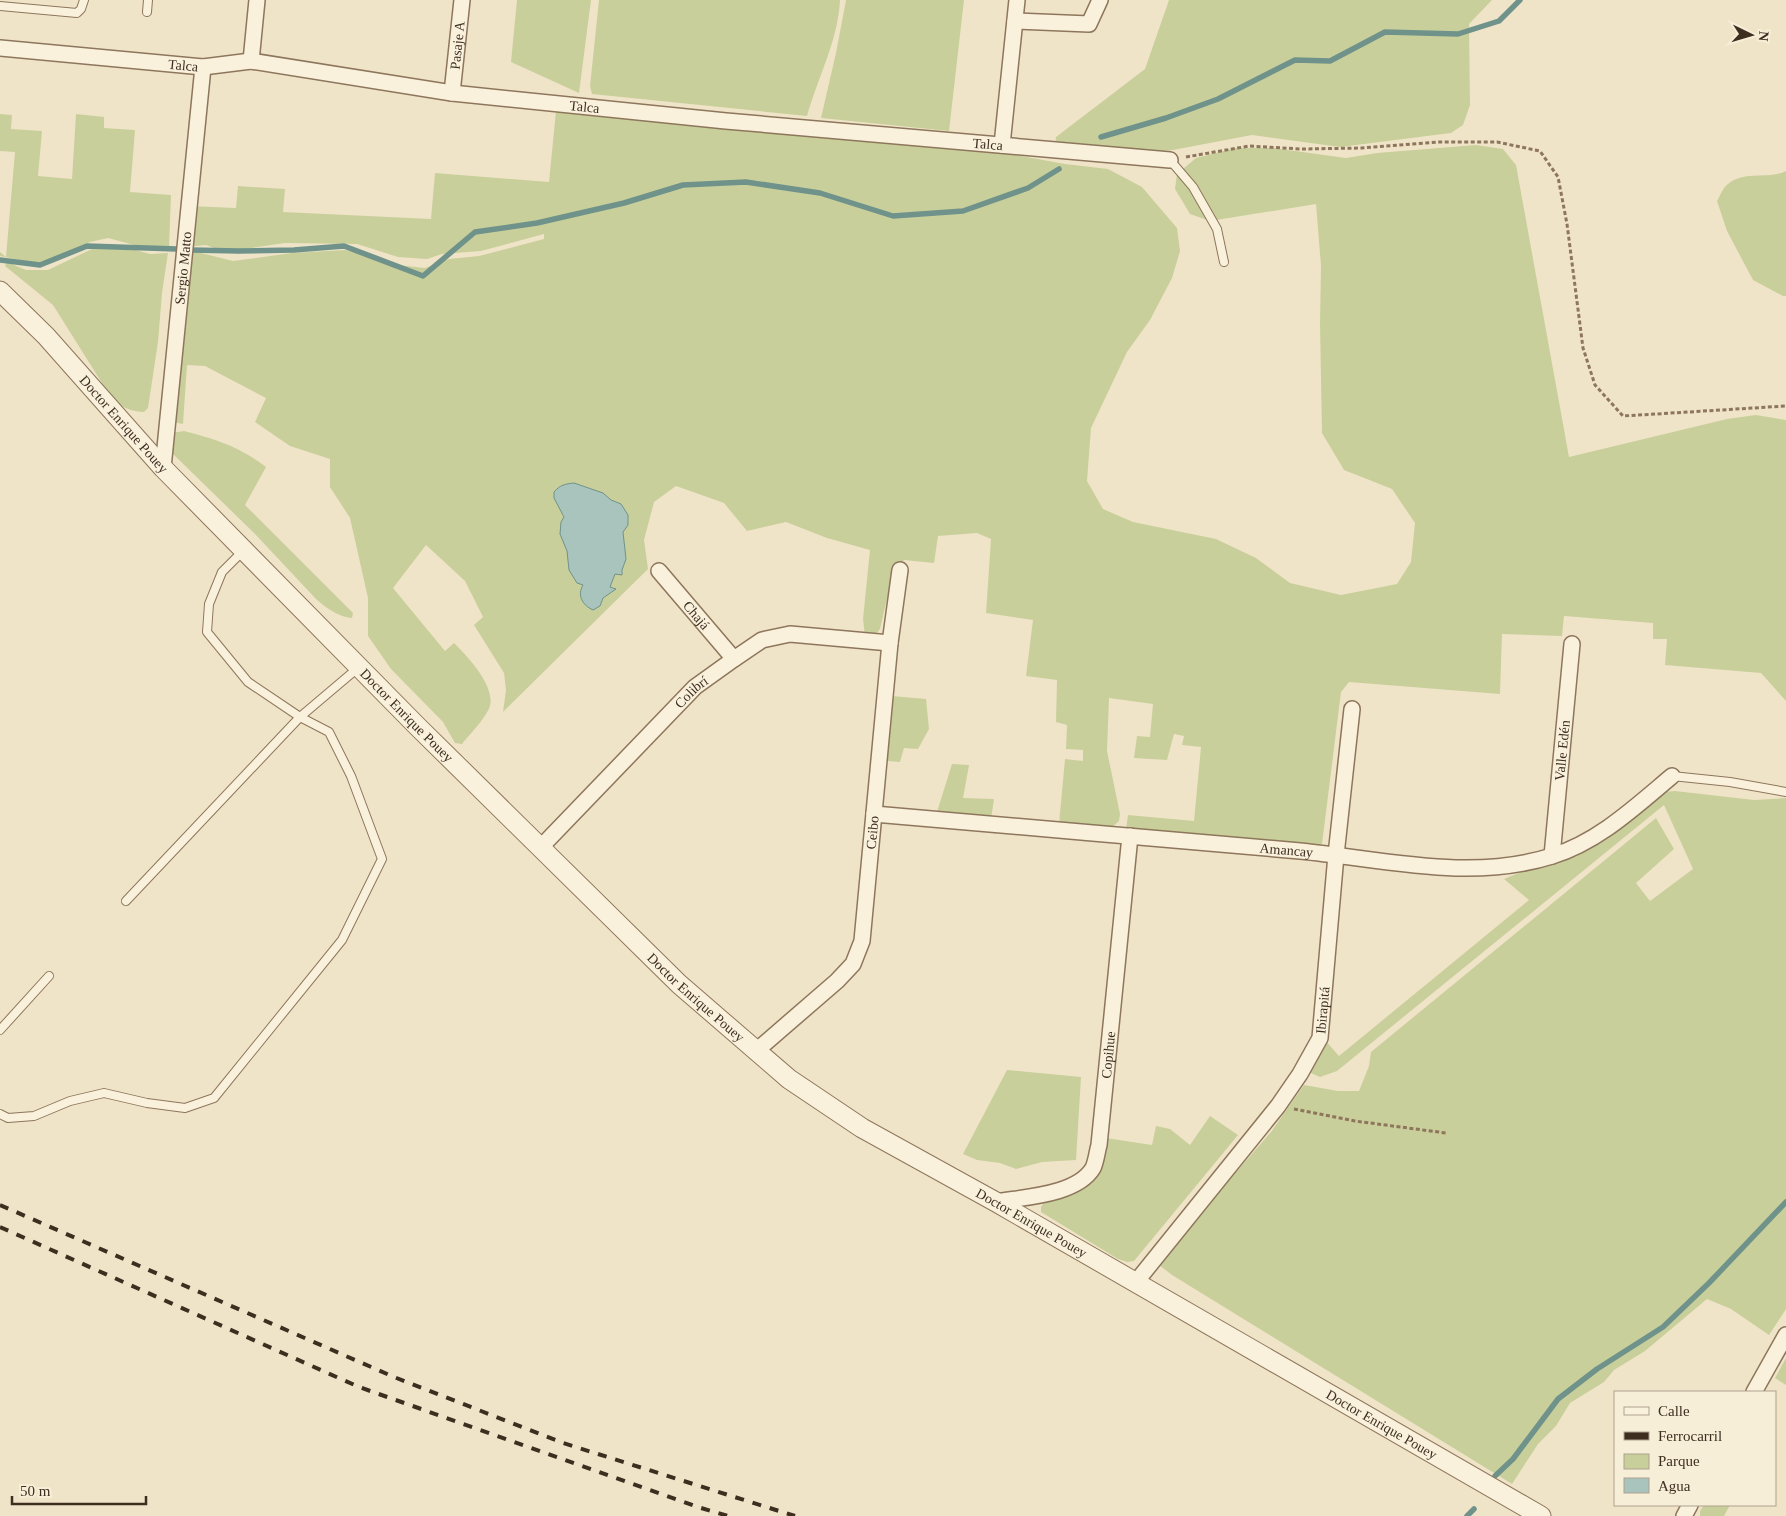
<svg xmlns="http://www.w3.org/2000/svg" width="1786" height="1516" viewBox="0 0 1786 1516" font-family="Georgia,serif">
  <rect width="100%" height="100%" fill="#f0e4c8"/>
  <g fill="#c9cf9b">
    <polygon points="517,0 591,0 579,93 511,62"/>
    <path d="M 599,0 L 840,0 C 838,41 818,77 807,116 L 592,94 L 590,86 Z"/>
    <polygon points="846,0 964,0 949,131 821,118 836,53"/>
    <polygon points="1169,0 1492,0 1469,24 1470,105 1463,125 1451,133 1340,147 1252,135 1173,150 1128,154 1055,146 1056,137 1145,69"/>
    <path d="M 556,111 L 1010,154 L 1065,164 L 1108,169 L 1142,187 L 1177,228 L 1180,251 L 1172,278 L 1150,320 L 1127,352 L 1091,428 L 1087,481 L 1103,509 L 1133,522 L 1216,539 L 1256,558 L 1290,583 L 1341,595 L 1397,584 L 1411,562 L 1415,523 L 1392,489 L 1344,470 L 1322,433 L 1320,324 L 1321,266 L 1316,204 L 1210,221 L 1190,214 L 1175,189 L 1177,174 L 1196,158 L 1236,148 L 1273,148 L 1346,158 L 1377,153 L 1476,145 L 1503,149 L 1516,165 L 1569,457 L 1727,419 L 1756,415 L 1786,420 L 1786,701 L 1761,673 L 1665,665 L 1667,639 L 1653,639 L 1653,623 L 1564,616 L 1562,636 L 1502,634 L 1500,694 L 1349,682 L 1341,692 L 1322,844 L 1313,848 L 1126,830 L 1128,815 L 1194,821 L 1201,747 L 1182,745 L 1184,736 L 1174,734 L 1167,760 L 1134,758 L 1137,736 L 1150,737 L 1153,704 L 1109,698 L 1107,751 L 1120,814 L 1119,821 L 1110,829 L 1059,824 L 1065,759 L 1083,761 L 1083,750 L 1066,749 L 1067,725 L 1056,722 L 1057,680 L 1026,676 L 1033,620 L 986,613 L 991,539 L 977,533 L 938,536 L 934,563 L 904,560 L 893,572 L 880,629 L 871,640 L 865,637 L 863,619 L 870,550 L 827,538 L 786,522 L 747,531 L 724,503 L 676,486 L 654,502 L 644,540 L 648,569 L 503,712 L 506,690 L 504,673 L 474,625 L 483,617 L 465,581 L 426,545 L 393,588 L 445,651 L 454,643 C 468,657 495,685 490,706 C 486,718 470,734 462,744 L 455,743 L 443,722 L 391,669 L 368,636 L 368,598 L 350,518 L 330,487 L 330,459 L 290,446 L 255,422 L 266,398 L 205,366 L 187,365 L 183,424 L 168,421 L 187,252 L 193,251 L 233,261 L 292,253 L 345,250 L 377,257 L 398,265 L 425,268 L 449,259 L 479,256 L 544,239 L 544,234 L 481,251 L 442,254 L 427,259 L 398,257 L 357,244 L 285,243 L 224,252 L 206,245 L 185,247 L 190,206 L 236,208 L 238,186 L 285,189 L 283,212 L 431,219 L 435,173 L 549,182 Z"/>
    <polygon points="0,114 12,115 11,129 42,131 38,176 72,179 76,114 104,117 104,128 135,130 130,192 171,195 169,248 153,250 108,238 90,242 50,262 34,263 0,256 0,252 6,257 15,152 0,151"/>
    <path d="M 1786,171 L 1786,296 L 1783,296 L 1753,280 L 1727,231 L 1717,201 C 1720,196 1723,187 1728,184 C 1745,170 1768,180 1786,171 Z"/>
    <path d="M 112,246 L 128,248 L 150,254 L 168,253 L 162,293 L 158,342 L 148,408 L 144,412 C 132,412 121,407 112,399 L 53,305 L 5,266 L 7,262 L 26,270 L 48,270 L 92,249 Z"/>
    <path d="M 184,431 C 218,440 238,446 266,467 L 245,505 L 353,613 L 352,618 C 339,617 326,608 316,599 L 255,534 L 171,452 L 171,433 Z"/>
    <polygon points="881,695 926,699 929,729 918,749 904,748 900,762 873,760"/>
    <polygon points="952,764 969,765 963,798 994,799 991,819 936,815"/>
    <polygon points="1675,791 1754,800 1786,798 1786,1309 1769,1335 1731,1309 1707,1299 1645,1351 1614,1370 1604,1382 1570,1403 1556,1426 1538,1444 1512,1484 1172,1275 1159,1265 1203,1210 1271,1132 1304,1085 1338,1091 1359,1091 1369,1066 1371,1052 1656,818 1674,849 1636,883 1650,901 1693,869 1664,805 1337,1071 1320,1077 1304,1070 1316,1030 1339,1056 1529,900 1504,879 1603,839 1661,792"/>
    <polygon points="1007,1070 1081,1077 1076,1160 1042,1162 1016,1169 1000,1163 977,1160 963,1154"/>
    <polygon points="1210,1116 1238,1135 1134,1261 1127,1262 1118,1259 1041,1212 1041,1207 1045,1201 1058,1199 1079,1190 1106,1138 1152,1145 1156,1126 1170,1129 1190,1145"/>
    <polygon points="1786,1358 1786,1385 1775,1378"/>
    <polygon points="1704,1505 1730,1505 1724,1516 1700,1516 1700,1511"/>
  </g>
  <path fill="#a9c4bc" stroke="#6f938a" d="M 574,483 L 603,493 L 611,500 L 621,504 L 628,515 L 628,525 L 623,532 L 626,559 L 622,570 L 622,575 L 615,574 L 610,587 L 616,589 L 603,598 L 600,606 L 593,610 C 582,605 577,595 583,585 L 577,583 L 569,570 L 567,551 L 560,534 L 561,522 L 564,517 L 554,498 L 554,492 C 560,485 565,484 574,483 Z"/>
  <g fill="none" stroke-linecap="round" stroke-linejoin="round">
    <g stroke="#6f938a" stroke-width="5.5">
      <polyline points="1101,137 1166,118 1218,99 1295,60 1330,61 1385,32 1458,34 1499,21 1520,0"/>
      <polyline points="191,250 239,251 294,250 344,246 423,276 475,232 537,223 624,203 683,185 746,182 820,193 893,216 963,211 1028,188 1059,169"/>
      <polyline points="0,260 40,265 87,246 177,249"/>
      <polyline points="1495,1476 1513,1459 1558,1399 1597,1369 1663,1327 1709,1283 1786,1202"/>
      <polyline points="1467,1516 1474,1509"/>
    </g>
    <g stroke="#8d765c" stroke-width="10">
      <g id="service">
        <polyline points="0,6 77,13 81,9 84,0"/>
        <polyline points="147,12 148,0"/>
        <polyline points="1170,160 1193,187 1217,229 1224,262"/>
        <polyline points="1672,776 1730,782 1786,792"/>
        <polyline points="126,901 300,717 359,667"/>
        <polyline points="0,1030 49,976"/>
        <polyline points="0,1114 8,1118 34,1116 70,1101 104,1093 147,1103 185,1108 214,1098 342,940 382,859 351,776 329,732 300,717 248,682 207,632 209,604 222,572 244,550"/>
      </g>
    </g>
    <g stroke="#8d765c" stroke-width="18">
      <g id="minor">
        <polyline points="1015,21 1089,24 1100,0"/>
        <path id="s1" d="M 0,48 L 203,67 L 251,61 L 452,93 L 726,121 L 1170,160"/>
        <polyline points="251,61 257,0"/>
        <path id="s2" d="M 452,93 L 462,0"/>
        <polyline points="1002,145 1017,0"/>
        <path id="s3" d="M 163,468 L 203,67"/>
        <path id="s4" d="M 659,571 L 734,659"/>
        <path id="s5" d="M 874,814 C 1016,826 1158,839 1300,851 C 1383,859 1470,882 1552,856 C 1598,842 1635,807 1672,776"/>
        <path id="s6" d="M 541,847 L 695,687 L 734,659 L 762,640 L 790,634 L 890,643"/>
        <path id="s7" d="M 1552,856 L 1572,644"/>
        <path id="s8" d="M 756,1051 L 837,981 L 853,964 L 862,941 L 890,643 L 900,570"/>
        <path id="s9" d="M 996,1202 C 1024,1197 1077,1195 1093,1168 C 1096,1162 1097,1152 1099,1145 L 1130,836"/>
        <path id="s10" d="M 1136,1282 L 1278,1106 L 1300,1074 L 1320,1038 L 1336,855 L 1352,709"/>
        <polyline points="1754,1392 1786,1335"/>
        <polyline points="1684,1516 1690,1505"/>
      </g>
    </g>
    <g stroke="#8d765c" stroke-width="21">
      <g id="tertiary">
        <path id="s11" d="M 0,291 L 46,336 L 163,468 L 418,727 L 679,984 L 789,1079 L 862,1128 L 996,1202 L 1541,1516"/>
      </g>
    </g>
    <g stroke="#8d765c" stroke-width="3" stroke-dasharray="4 2.5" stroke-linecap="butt">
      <polyline points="1186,157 1249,146 1301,149 1362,148 1438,142 1497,142 1540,151 1558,177 1567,224 1583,348 1595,385 1623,416 1786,406"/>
      <polyline points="1294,1109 1355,1121 1446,1133"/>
    </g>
    <use href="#service" stroke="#faf1dc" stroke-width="8"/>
    <use href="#minor" stroke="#faf1dc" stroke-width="15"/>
    <use href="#tertiary" stroke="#faf1dc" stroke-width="19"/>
    <g stroke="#3d2e20" stroke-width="4" stroke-dasharray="9 9" stroke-linecap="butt">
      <polyline points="0,1205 394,1377 563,1443 795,1516"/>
      <polyline points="0,1227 359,1387 698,1507 728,1516"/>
    </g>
  </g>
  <g text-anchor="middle" stroke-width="4.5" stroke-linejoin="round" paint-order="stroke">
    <g font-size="14" fill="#3d2e20" stroke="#f7eed8">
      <text dy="5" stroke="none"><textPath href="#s2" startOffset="48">Pasaje A</textPath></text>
      <text dy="5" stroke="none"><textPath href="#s1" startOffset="184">Talca</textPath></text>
      <text dy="5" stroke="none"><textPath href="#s1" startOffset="589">Talca</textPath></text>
      <text dy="5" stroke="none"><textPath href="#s1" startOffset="994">Talca</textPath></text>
      <text dy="5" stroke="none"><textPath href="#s3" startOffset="201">Sergio Matto</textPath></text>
      <text dy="5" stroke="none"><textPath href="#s11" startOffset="182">Doctor Enrique Pouey</textPath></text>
      <text dy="5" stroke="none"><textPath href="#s4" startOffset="58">Chajá</textPath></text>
      <text dy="5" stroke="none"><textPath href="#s6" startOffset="216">Colibrí</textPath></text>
      <text dy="5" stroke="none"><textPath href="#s11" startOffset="588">Doctor Enrique Pouey</textPath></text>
      <text dy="5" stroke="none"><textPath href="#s7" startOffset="106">Valle Edén</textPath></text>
      <text dy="5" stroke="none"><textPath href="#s8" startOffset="264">Ceibo</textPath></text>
      <text dy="5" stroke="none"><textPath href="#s5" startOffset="414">Amancay</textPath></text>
      <text dy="5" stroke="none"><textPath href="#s11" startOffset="992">Doctor Enrique Pouey</textPath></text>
      <text dy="5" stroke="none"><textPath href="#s10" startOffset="334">Ibirapitá</textPath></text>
      <text dy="5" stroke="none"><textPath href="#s9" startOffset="220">Copihue</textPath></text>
      <text dy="5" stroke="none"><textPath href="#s11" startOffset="1398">Doctor Enrique Pouey</textPath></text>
      <text dy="5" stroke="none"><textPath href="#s11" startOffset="1802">Doctor Enrique Pouey</textPath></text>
    </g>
  </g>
  <rect x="1614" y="1391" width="162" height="115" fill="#f7eed8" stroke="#ada18e"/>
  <rect x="1624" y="1407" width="25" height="8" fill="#faf1dc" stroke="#ada18e"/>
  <text x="1658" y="1416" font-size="15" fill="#3d2e20">Calle</text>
  <rect x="1624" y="1432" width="25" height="8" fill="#3d2e20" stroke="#ada18e"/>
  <text x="1658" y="1441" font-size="15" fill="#3d2e20">Ferrocarril</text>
  <rect x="1624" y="1454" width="25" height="15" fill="#c9cf9b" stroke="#ada18e"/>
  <text x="1658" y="1466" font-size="15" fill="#3d2e20">Parque</text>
  <rect x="1624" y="1478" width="25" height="15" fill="#a9c4bc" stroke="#ada18e"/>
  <text x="1658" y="1491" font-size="15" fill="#3d2e20">Agua</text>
  <g transform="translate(1751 35) rotate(95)" stroke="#f7eed8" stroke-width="4" paint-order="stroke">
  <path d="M0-4L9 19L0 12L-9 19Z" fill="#3d2e20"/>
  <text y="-8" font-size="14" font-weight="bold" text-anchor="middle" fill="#3d2e20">N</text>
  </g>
  <path d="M12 1496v8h134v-8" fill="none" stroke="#3d2e20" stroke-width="2.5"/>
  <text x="20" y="1496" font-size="15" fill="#3d2e20" stroke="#f7eed8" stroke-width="4" paint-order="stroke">50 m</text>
</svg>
